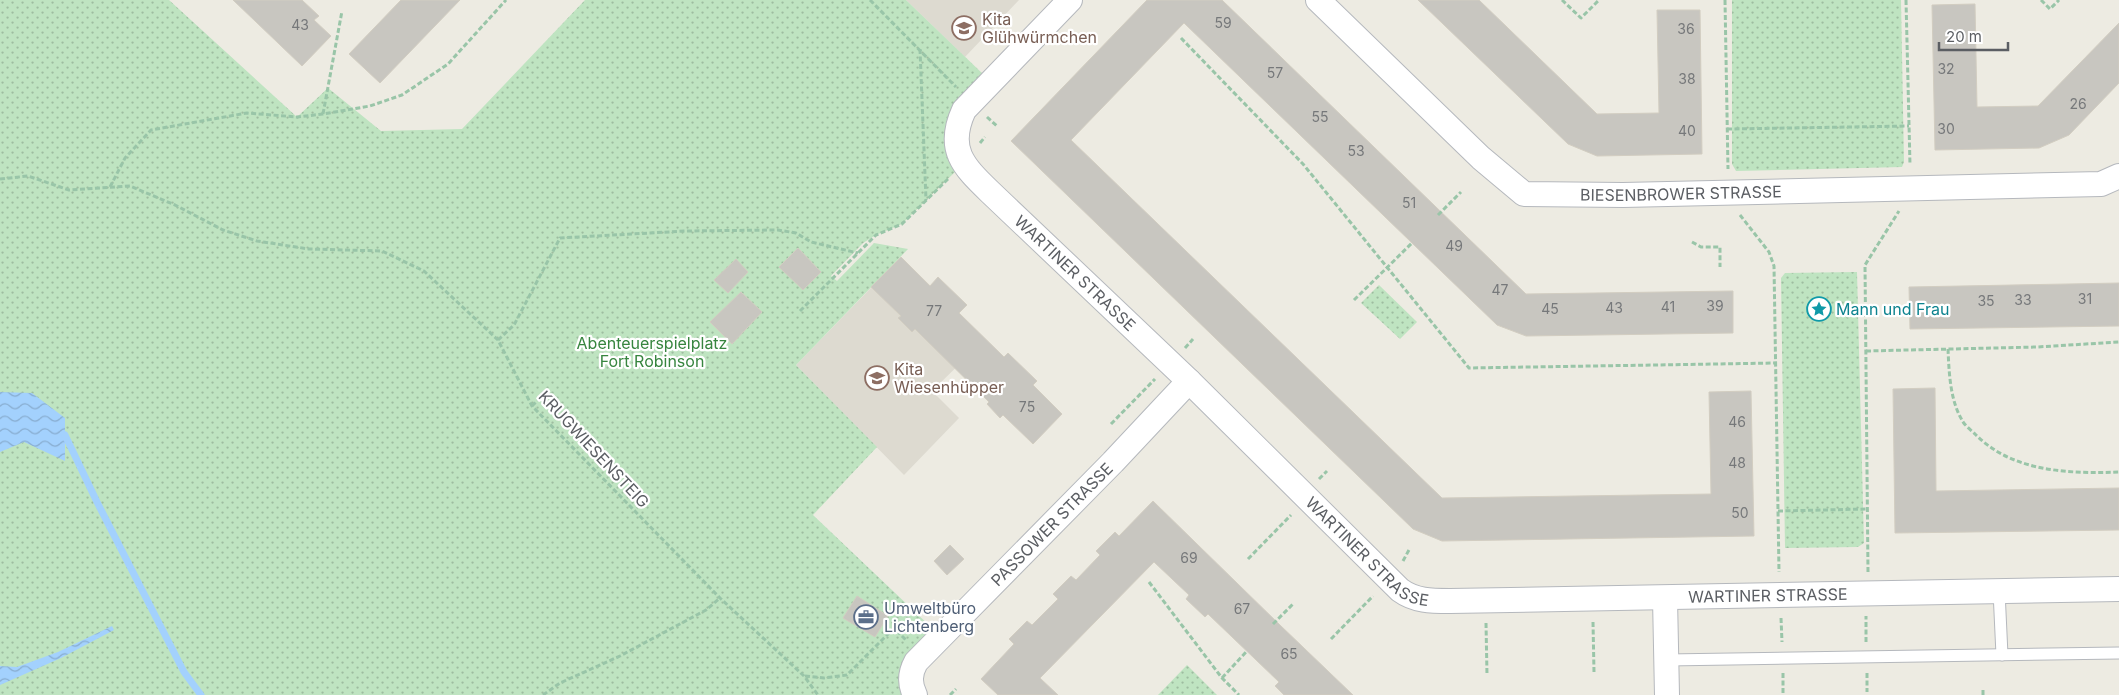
<svg xmlns="http://www.w3.org/2000/svg" width="2119" height="695" viewBox="0 0 2119 695" font-family="Inter,sans-serif">
  <defs>
    <pattern id="park-dots" width="8" height="8" patternUnits="userSpaceOnUse" patternTransform="scale(1.25)"><rect width="8" height="8" fill="#bfe4c1"/><path d="M2 2h.1M6 6h.1" fill="none" stroke="#9ebca0" stroke-width="1.8" stroke-linecap="round"/></pattern>
    <pattern id="water-waves" width="16" height="10" patternUnits="userSpaceOnUse" patternTransform="scale(1.25)"><rect width="16" height="10" fill="#a3d1fd"/><path d="M0 5q4-4 8 0t8 0" fill="none" stroke="#88add0"/></pattern>
  </defs>
  <rect width="100%" height="100%" fill="#edebe2"/>
  <g fill="#dddad0">
    <polygon points="906,0 1019,0 965,57"/>
    <polygon points="901,257 985,339 932,391 959,418 904,475 796,365"/>
  </g>
  <g fill="url(#park-dots)">
    <polygon points="0,0 169,0 297,117 328,88 381,131 462,129 585,0 906,0 984,75 956,171 902,224 876,235 863,243 831,276 837,281 874,243 908,249 796,365 877,447 813,515 933,629 904,695 0,695"/>
    <polygon points="1732,0 1901,0 1904,162 1902,167 1736,171 1732,164"/>
    <polygon points="1857,272 1864,543 1858,547 1785,548 1781,278 1785,273"/>
    <polygon points="1379,285 1417,322 1400,339 1361,303"/>
    <polygon points="1187,665 1217,695 1158,695"/>
  </g>
  <g fill="url(#water-waves)">
    <polygon points="0,392 32,393 65,418 65,461 24,442 0,452"/>
    <polygon points="112,626 114,630 61,658 0,685 0,666 17,667 58,652"/>
  </g>
  <g fill="none" stroke-linecap="round" stroke-linejoin="round">
    <polyline stroke="#a3d1fd" stroke-width="7" points="65,435 97,502 184,672 201,695"/>
  </g>
  <g fill="#c8c6c0" stroke="#d2cdc1">
    <polygon points="233,0 302,0 319,16 314,20 331,36 302,66"/>
    <polygon points="401,0 460,0 380,83 349,54"/>
    <polygon points="1147,0 1222,0 1526,294 1733,291 1733,333 1526,336 1497,325 1184,23 1071,140 1442,498 1711,494 1709,392 1751,391 1754,536 1442,541 1413,529 1011,141"/>
    <polygon points="1418,0 1479,0 1597,114 1659,113 1657,10 1700,10 1702,154 1597,156 1568,144"/>
    <polygon points="1975,4 1977,107 2038,106 2119,23 2119,83 2069,135 2039,148 1935,150 1932,5"/>
    <polygon points="798,248 821,272 803,290 779,267"/>
    <polygon points="901,257 930,286 938,277 967,305 959,313 1004,357 1008,353 1037,381 1033,385 1062,414 1033,444 1003,415 1000,418 987,404 989,402 915,329 912,332 898,318 901,316 871,287"/>
    <polygon points="736,259 748,272 728,293 714,280"/>
    <polygon points="2119,283 2119,326 1910,329 1909,287"/>
    <polygon points="741,292 762,312 732,344 710,322"/>
    <polygon points="1935,388 1936,491 2119,488 2119,530 1895,533 1893,389"/>
    <polygon points="1153,501 1280,625 1353,695 1284,695 1275,686 1279,682 1208,614 1205,617 1186,599 1189,595 1154,562 1040,678 1058,695 998,695 981,679 1014,644 1009,639 1027,621 1032,625 1058,599 1053,594 1071,576 1076,580 1100,555 1096,551 1115,532 1119,536"/>
    <polygon points="950,545 964,559 947,575 934,561"/>
    <polygon points="857,596 888,616 875,637 843,618"/>
  </g>
  <g fill="none" stroke-linecap="round" stroke-linejoin="round">
    <g stroke="#b5b8bd" stroke-width="13">
      <g id="lane">
        <polyline points="1999,591 2002,655"/>
        <polyline points="1667,660 2119,653"/>
      </g>
    </g>
    <g stroke="#b5b8bd" stroke-width="26">
      <g id="street">
        <path id="s1" d="M 1070,0 L 964,110 C 946,149 963,166 990,192 L 1189,381 L 1400,590 C 1415,601 1431,601 1450,601 L 2119,589"/>
        <path id="s2" d="M 1318,0 L 1481,158 L 1524,194 L 1623,195 L 2101,184 L 2119,176"/>
        <polyline points="1665,598 1667,695"/>
        <path id="s3" d="M 915,695 C 909,683 910,673 916,662 L 1113,462 L 1189,381"/>
      </g>
    </g>
    <g stroke="#99c5a8" stroke-width="3" stroke-dasharray="5 2.5" stroke-linecap="butt">
      <polyline points="870,0 956,87"/>
      <polyline points="1562,0 1581,18 1599,0"/>
      <polyline points="1725,0 1728,169"/>
      <polyline points="1906,0 1910,165"/>
      <polyline points="2041,0 2050,9 2059,0"/>
      <polyline points="1181,38 1303,164 1469,368 1777,363"/>
      <polyline points="920,49 926,200"/>
      <polyline points="323,114 342,11"/>
      <polyline points="987,117 997,126"/>
      <polyline points="1727,129 1909,126"/>
      <polyline points="980,143 985,137"/>
      <polyline points="0,179 28,176 69,190 130,186 175,205 223,230 257,241 309,249 382,251 424,271 498,340 532,406 720,598 804,676 818,695"/>
      <polyline points="110,187 125,158 151,130 247,113 297,117 323,114 370,106 402,95 448,64 506,0"/>
      <polyline points="1438,215 1461,192"/>
      <polyline points="1740,215 1769,252 1774,266 1779,572"/>
      <polyline points="1692,242 1701,247 1720,247 1720,267"/>
      <polyline points="1354,300 1412,243"/>
      <polyline points="800,311 876,235 902,224 948,179"/>
      <polyline points="498,340 514,325 560,238 686,231 778,230 796,233 811,242 858,253"/>
      <polyline points="1185,348 1193,339"/>
      <path d="M 1948,349 C 1949,372 1950,400 1962,420 C 1964,425 1971,430 1975,434 C 2012,472 2069,474 2119,472"/>
      <polyline points="1866,351 2037,347 2119,342"/>
      <polyline points="532,406 540,398"/>
      <polyline points="1111,424 1155,379"/>
      <polyline points="1319,479 1327,471"/>
      <polyline points="1778,511 1867,509"/>
      <polyline points="1248,559 1291,515"/>
      <polyline points="1403,561 1410,548"/>
      <polyline points="1868,572 1865,265 1899,211"/>
      <polyline points="1149,582 1222,678 1239,695"/>
      <polyline points="1781,618 1782,642"/>
      <polyline points="1593,622 1594,672"/>
      <polyline points="1486,623 1487,675"/>
      <polyline points="1273,624 1294,603"/>
      <polyline points="1331,639 1373,596"/>
      <polyline points="1866,642 1866,616"/>
      <polyline points="1783,673 1783,694"/>
      <polyline points="1867,673 1867,692"/>
      <polyline points="805,676 824,678 847,675 894,628 906,640"/>
      <polyline points="1222,678 1247,651"/>
      <polyline points="1983,690 1983,695"/>
      <polyline points="543,695 560,683 620,656 706,610 720,598"/>
      <polyline points="950,695 956,689"/>
    </g>
    <use href="#lane" stroke="#fff" stroke-width="11"/>
    <use href="#street" stroke="#fff" stroke-width="24"/>
  </g>
  <defs>
    <g id="school-ring" transform="scale(1.25)"><circle r="9.5" fill="#fff" stroke="#8d6e63" stroke-width="1.5"/><path d="M0-5L7-2L0 1L-7-2ZM-4 1L0 2.5L4 1V4Q0 6-4 4Z" fill="#8d6e63"/></g>
    <g id="sight-ring" transform="scale(1.25)"><circle r="9.5" fill="#fff" stroke="#0f9aa8" stroke-width="1.5"/><path d="M0-6L1.8-2.2L6-1.7L2.9 1.2L3.7 5.4L0 3.3L-3.7 5.4L-2.9 1.2L-6-1.7L-1.8-2.2Z" fill="#0f9aa8"/></g>
    <g id="office-ring" transform="scale(1.25)"><circle r="9.5" fill="#fff" stroke="#5c6f8a" stroke-width="1.5"/><path d="M-6-3h4V-5.5h4V-3h4V5H-6ZM-1-4.5V-3h2v-1.5ZM-6 0V1H6V0Z" fill="#5c6f8a"/></g>
  </defs>
  <g fill-rule="evenodd">
    <use href="#school-ring" x="964" y="28"/>
    <use href="#sight-ring" x="1819" y="309"/>
    <use href="#school-ring" x="877" y="378"/>
    <use href="#office-ring" x="866" y="617"/>
  </g>
  <g text-anchor="middle" stroke-width="4.5" stroke-linejoin="round" paint-order="stroke">
    <g font-size="14" fill="#76787a">
      <text x="1223" y="28">59</text>
      <text x="300" y="30">43</text>
      <text x="1686" y="34">36</text>
      <text x="1946" y="74">32</text>
      <text x="1275" y="78">57</text>
      <text x="1687" y="84">38</text>
      <text x="2078" y="109">26</text>
      <text x="1320" y="122">55</text>
      <text x="1946" y="134">30</text>
      <text x="1687" y="136">40</text>
      <text x="1356" y="156">53</text>
      <text x="1409" y="208">51</text>
      <text x="1454" y="251">49</text>
      <text x="1500" y="295">47</text>
      <text x="2085" y="304">31</text>
      <text x="2023" y="305">33</text>
      <text x="1986" y="306">35</text>
      <text x="1715" y="311">39</text>
      <text x="1668" y="312">41</text>
      <text x="1614" y="313">43</text>
      <text x="1550" y="314">45</text>
      <text x="934" y="316">77</text>
      <text x="1027" y="412">75</text>
      <text x="1737" y="427">46</text>
      <text x="1737" y="468">48</text>
      <text x="1740" y="518">50</text>
      <text x="1189" y="563">69</text>
      <text x="1242" y="614">67</text>
      <text x="1289" y="659">65</text>
    </g>
    <g font-size="16" fill="#785e54" stroke="#fff" text-anchor="start">
      <text x="982" y="25">Kita<tspan x="982" dy="18">Glühwürmchen</tspan></text>
      <text x="894" y="375">Kita<tspan x="894" dy="18">Wiesenhüpper</tspan></text>
    </g>
    <g font-size="16" fill="#5b5e63" stroke="#fff">
      <text dy="6" stroke="none"><textPath href="#s2" startOffset="440">BIESENBROWER STRASSE</textPath></text>
      <text dy="6" stroke="none"><textPath href="#s1" startOffset="365">WARTINER STRASSE</textPath></text>
      <text transform="translate(594 449) rotate(47)" y="6">KRUGWIESENSTEIG</text>
      <text dy="6" stroke="none"><textPath href="#s3" startOffset="228">PASSOWER STRASSE</textPath></text>
      <text dy="6" stroke="none"><textPath href="#s1" startOffset="770">WARTINER STRASSE</textPath></text>
      <text dy="6" stroke="none"><textPath href="#s1" startOffset="1189">WARTINER STRASSE</textPath></text>
    </g>
    <g font-size="16" fill="#0d838f" stroke="#fff" text-anchor="start">
      <text x="1836" y="315">Mann und Frau</text>
    </g>
    <g font-size="16" fill="#37853f" stroke="#fff">
      <text x="652" y="349">Abenteuerspielplatz<tspan x="652" dy="18">Fort Robinson</tspan></text>
    </g>
    <g font-size="16" fill="#4e5e75" stroke="#fff" text-anchor="start">
      <text x="884" y="614">Umweltbüro<tspan x="884" dy="18">Lichtenberg</tspan></text>
    </g>
  </g>
  <path d="M1939 42v8h69v-8" fill="none" stroke="#5b5e63" stroke-width="2.5"/>
  <text x="1946" y="42" font-size="15" fill="#5b5e63" stroke="#ffffff" stroke-width="4" paint-order="stroke">20 m</text>
</svg>
